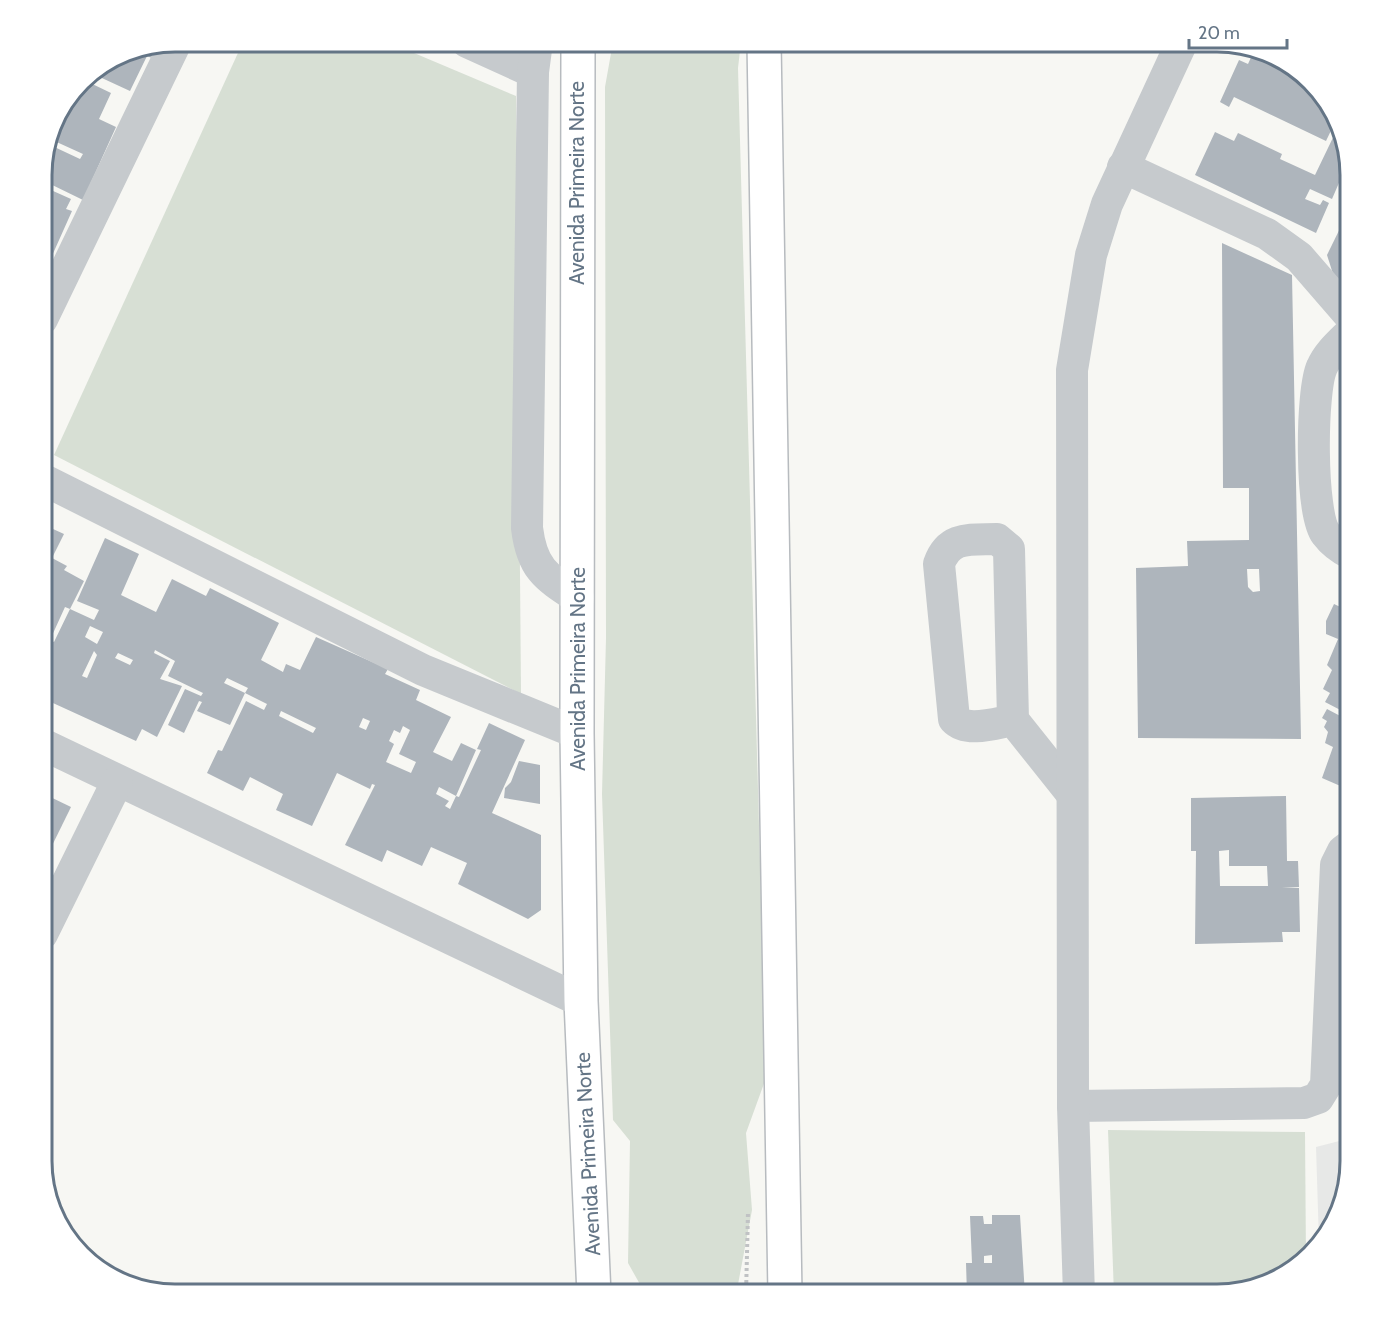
<svg xmlns="http://www.w3.org/2000/svg" width="1393" height="1337" viewBox="0 0 1393 1337" font-family="Cabin,sans-serif">
  <rect width="100%" height="100%" fill="#f7f7f3"/>
  <polygon fill="#e7e8e7" points="1351,1138 1351,1161 1341,1213 1319,1243 1316,1147"/>
  <g fill="#d7dfd4">
    <polygon points="243,42 388,42 516,96 521,694 54,455"/>
    <polygon points="613,42 741,42 738,68 766,1078 746,1133 752,1210 736,1295 646,1295 628,1263 630,1141 613,1120 602,794 606,638 605,87"/>
    <polygon points="1108,1130 1305,1132 1306,1261 1268,1285 1218,1295 1114,1295"/>
  </g>
  <g fill="#aeb5bc" fill-rule="evenodd">
    <polygon points="161,45 154,59 147,56 130,91 91,73 125,52"/>
    <polygon points="1253,53 1303,77 1318,87 1337,118 1326,141 1234,97 1229,107 1220,102 1239,60 1248,64"/>
    <polygon points="84,80 111,93 99,119 116,127 83,200 42,180 42,167 48,144 80,159 83,154 50,139 56,116"/>
    <polygon points="1340,123 1348,162 1332,199 1310,189 1305,199 1320,205 1323,200 1329,203 1316,233 1195,175 1215,132 1234,141 1238,133 1282,154 1280,159 1315,175"/>
    <polygon points="42,186 71,199 66,209 72,211 47,267 52,269 42,289 42,240 46,242 47,239 42,237"/>
    <polygon points="1351,206 1351,286 1334,277 1327,255"/>
    <path d="M 1222,243 L 1292,275 L 1301,739 L 1138,738 L 1136,568 L 1188,566 L 1187,541 L 1249,540 L 1249,488 L 1223,488 ZM 1247,569 L 1259,569 L 1260,591 L 1253,592 L 1248,587 Z"/>
    <path d="M 42,524 L 64,534 L 52,558 L 67,566 L 64,570 L 84,581 L 70,609 L 94,620 L 99,610 L 77,601 L 105,538 L 139,554 L 121,595 L 156,612 L 172,579 L 206,596 L 210,588 L 279,623 L 261,660 L 283,672 L 286,664 L 300,670 L 316,637 L 388,669 L 385,674 L 420,690 L 416,700 L 451,717 L 433,752 L 452,761 L 461,743 L 476,750 L 456,796 L 459,797 L 481,750 L 477,749 L 489,723 L 525,740 L 492,813 L 541,835 L 541,910 L 528,919 L 458,884 L 467,863 L 431,847 L 422,866 L 387,850 L 382,862 L 345,845 L 375,785 L 372,784 L 370,789 L 337,773 L 312,826 L 276,810 L 283,794 L 250,777 L 243,791 L 207,773 L 218,750 L 222,751 L 246,701 L 264,710 L 267,704 L 245,693 L 230,725 L 197,711 L 202,702 L 199,701 L 184,733 L 168,725 L 185,689 L 201,696 L 203,693 L 168,676 L 175,661 L 155,650 L 154,653 L 170,661 L 160,679 L 182,686 L 157,737 L 142,729 L 136,741 L 42,698 ZM 65,607 L 70,609 L 54,642 L 50,640 ZM 90,626 L 103,632 L 97,644 L 85,637 ZM 94,651 L 97,655 L 87,678 L 82,676 ZM 118,653 L 133,660 L 130,665 L 115,658 ZM 227,678 L 248,688 L 245,693 L 224,683 ZM 281,711 L 316,728 L 313,733 L 279,716 ZM 363,718 L 370,721 L 366,730 L 359,727 ZM 403,726 L 410,730 L 399,754 L 416,762 L 411,773 L 386,762 L 394,744 L 389,741 L 394,730 L 400,733 ZM 439,787 L 456,796 L 450,809 L 445,806 L 449,801 L 436,794 Z"/>
    <polygon points="1334,604 1351,612 1351,779 1345,788 1322,778 1333,747 1325,743 1328,732 1324,727 1327,721 1322,718 1327,709 1346,719 1348,714 1325,702 1330,693 1323,689 1332,670 1327,665 1338,639 1326,634 1326,621"/>
    <polygon points="519,761 540,765 540,804 504,798 505,788 511,782"/>
    <polygon points="42,793 71,807 42,866"/>
    <path d="M 1286,796 L 1287,861 L 1298,861 L 1299,887 L 1282,888 L 1299,888 L 1300,932 L 1282,932 L 1283,942 L 1195,944 L 1196,851 L 1191,851 L 1191,798 ZM 1229,850 L 1229,866 L 1267,866 L 1268,886 L 1220,886 L 1219,851 Z"/>
    <path d="M 992,1215 L 1020,1215 L 1025,1295 L 967,1295 L 966,1263 L 972,1263 L 970,1216 L 983,1216 L 984,1224 L 992,1224 ZM 992,1255 L 992,1263 L 984,1263 L 984,1256 Z"/>
  </g>
  <g fill="none" stroke-linecap="round" stroke-linejoin="round">
    <g stroke="#b7bbbf" stroke-width="36">
      <g id="major">
        <polyline points="578,42 577,733 581,1001 594,1295"/>
        <polyline points="764,42 785,1295"/>
      </g>
    </g>
    <polyline stroke="#c0c2c4" stroke-width="4" stroke-dasharray="3 3" stroke-linecap="butt" points="746,1295 748,1212"/>
    <g stroke="#c6cacd" stroke-width="32">
      <polyline points="467,42 533,72"/>
      <path d="M 537,42 L 533,72 L 527,528 C 532,569 546,577 578,598"/>
      <polyline points="1123,167 1267,234 1299,257 1351,317"/>
      <polyline points="42,319 176,42"/>
      <path d="M 1351,332 C 1340,343 1328,353 1322,367 C 1311,390 1310,514 1326,534 C 1332,542 1343,550 1351,554"/>
      <polyline points="42,479 423,670 577,733"/>
      <path d="M 1013,720 C 996,723 967,733 954,719 L 939,564 C 949,535 971,540 997,539 L 1009,549 L 1013,720 L 1072,794"/>
      <polyline points="42,744 581,1001"/>
      <polyline points="42,934 117,782"/>
      <polyline points="1073,1106 1304,1103 1318,1098 1326,1085 1336,865 1343,851 1351,845"/>
      <polyline points="1079,1295 1073,1106 1072,370 1091,255 1107,204 1182,42"/>
    </g>
    <use href="#major" stroke="#fff" stroke-width="33"/>
  </g>
  <g text-anchor="middle" stroke-width="6" stroke-linejoin="round" paint-order="stroke">
    <g font-size="21" fill="#647586" stroke="#fff">
      <text transform="translate(577 183) rotate(-90)" y="7">Avenida Primeira Norte</text>
      <text transform="translate(578 669) rotate(-90)" y="7">Avenida Primeira Norte</text>
      <text transform="translate(588 1154) rotate(-93)" y="7">Avenida Primeira Norte</text>
    </g>
  </g>
  <path d="M0 0H1393V1337H0ZM175 52H1217A123 123 0 0 1 1340 175V1161A123 123 0 0 1 1217 1284H175A123 123 0 0 1 52 1161V175A123 123 0 0 1 175 52Z" fill="#fff" fill-rule="evenodd"/>
  <path fill="none" stroke="#647586" stroke-width="3" d="M175 52H1217A123 123 0 0 1 1340 175V1161A123 123 0 0 1 1217 1284H175A123 123 0 0 1 52 1161V175A123 123 0 0 1 175 52Z"/>
  <path d="M1189 39v9h98v-9" fill="none" stroke="#647586" stroke-width="3"/>
  <text x="1198" y="39" font-size="18" fill="#647586" stroke="#ffffff" stroke-width="4.5" paint-order="stroke">20 m</text>
</svg>
